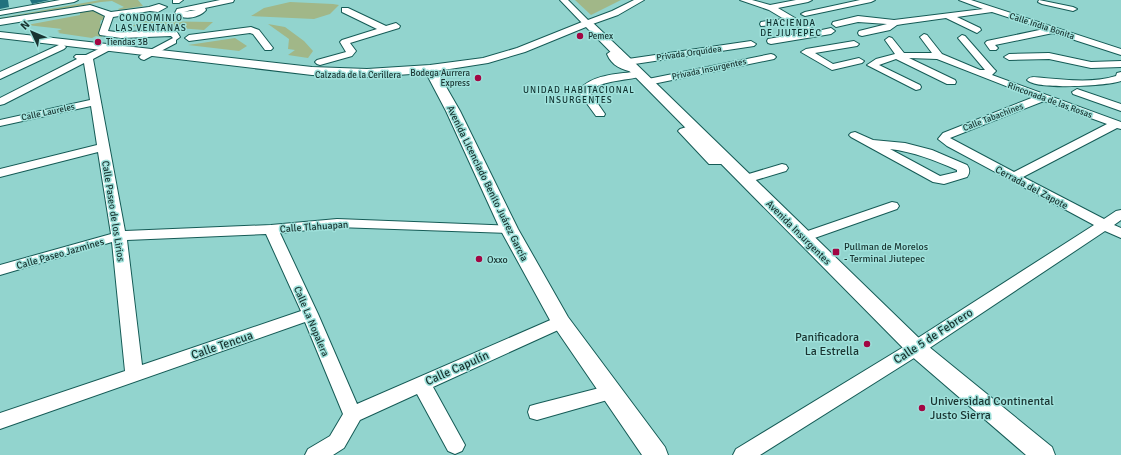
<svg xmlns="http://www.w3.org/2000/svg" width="1121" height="455" viewBox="0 0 1121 455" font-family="Signika,sans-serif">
  <rect width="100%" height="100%" fill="#92d4ce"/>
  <g fill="#a1b788">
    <polygon points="100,0 138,0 143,6 119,10 118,9 124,7 112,1 101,2 0,20 0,18"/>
    <polygon points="575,0 621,0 591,15"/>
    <polygon points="290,2 333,4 339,5 330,14 314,19 251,16 264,8"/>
    <polygon points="93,9 99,11 95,12 104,16 108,16 106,20 101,20 100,24 105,24 102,37 96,36 92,38 58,33 60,32 57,31 62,29 27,25 80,15 80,12"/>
    <polygon points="142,21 213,22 204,30 178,28 179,27 156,27 154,28 132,26"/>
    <polygon points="268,24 285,27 304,41 313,51 308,58 288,55 295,50 288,49 289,39"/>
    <polygon points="235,38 247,46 239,51 188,45"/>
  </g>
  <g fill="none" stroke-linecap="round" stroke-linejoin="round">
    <g stroke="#155b56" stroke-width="2">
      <g id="minor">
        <polygon points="60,0 78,0 74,2 0,15 0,11"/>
        <polygon points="173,0 183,0 179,3 173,3"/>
        <path d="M 220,0 L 234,0 L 233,2 L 205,8 L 206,10 C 199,18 183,21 175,13 L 177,9 ZM 191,10 L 196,10 L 184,12 Z"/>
        <polygon points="560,0 568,0 588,20 612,11 634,0 644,0 618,15 587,26 584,25"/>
        <polygon points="740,0 752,0 770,5 796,0 812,0 808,2 778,8 817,31 831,28 835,31 831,34 771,44 768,43 767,41 768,39 807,32 791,23 761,26 760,24 761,22 784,19 769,10"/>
        <polygon points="860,0 875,0 871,2 805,16 801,14 805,12"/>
        <polygon points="959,0 971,0 1121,49 1121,55 1053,33 995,45 998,48 996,50 990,50 985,43 987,41 1044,29 992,12 957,17 980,28 981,30 977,33 946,18 903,24 897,25 890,30 862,36 859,35 858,33 859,31 887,24 858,22 836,27 832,24 833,22 858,16 894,20 983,9"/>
        <polygon points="1039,0 1073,7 1077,9 1073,11 1042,4 1038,2"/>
        <path d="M 159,4 L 167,7 L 158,12 L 150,11 L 113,17 L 108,31 C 131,35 155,27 177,32 L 180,37 L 176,40 L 176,43 L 144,60 L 141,59 L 139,57 L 141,55 L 173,38 L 171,36 L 121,38 L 100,35 L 99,33 L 105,16 L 93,10 L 0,25 L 0,19 L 90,5 L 111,12 L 149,7 Z"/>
        <polygon points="342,8 348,8 386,26 396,23 400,26 399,28 350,43 356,51 352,56 320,65 317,64 315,62 317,60 346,52 340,42 342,40 377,29 342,12"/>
        <polygon points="251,27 259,30 273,48 271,50 265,50 253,34 250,33 189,41 185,38 189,35"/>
        <path d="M 924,34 L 927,35 L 942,54 L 980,70 L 985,70 L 958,38 L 962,35 L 965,36 L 994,69 L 996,71 L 992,75 L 1121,122 L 1121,129 L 1117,128 L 1023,177 L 1104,219 L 1116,211 L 1121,210 L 1121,220 L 1114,225 L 1121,228 L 1121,238 L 1105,231 L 922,353 L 760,455 L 733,455 L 736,449 L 910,343 L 1094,225 L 947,146 L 938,139 L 943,133 L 1034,97 L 937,59 L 909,58 L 955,80 L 956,82 L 955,84 L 947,84 L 896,59 L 879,65 L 920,85 L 921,87 L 920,89 L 916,90 L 867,65 L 876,59 L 895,54 L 885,40 L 889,37 L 892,38 L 904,53 L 932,53 L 920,37 ZM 1044,101 L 1107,124 L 1014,172 L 950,138 Z"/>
        <path d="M 751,41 L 756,44 L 754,46 L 628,65 L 637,67 L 639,69 L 634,72 L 640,71 L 645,74 C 638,81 605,78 589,91 L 605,114 L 604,116 L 596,116 L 580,94 L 579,90 C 591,75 616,74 634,72 C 622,70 612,66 607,54 L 614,49 L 620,49 L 622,51 L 617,55 L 623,62 L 625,60 L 628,59 Z"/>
        <polygon points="854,41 859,44 857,46 815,53 833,64 859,58 864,61 862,63 832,70 801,52 806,49"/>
        <polygon points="61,44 64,45 66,47 64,49 0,79 0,72"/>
        <path d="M 107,45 L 110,46 L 112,48 L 110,50 L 93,59 L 125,231 L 271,225 L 337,219 L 514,226 L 516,229 L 514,232 L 509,233 L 337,227 L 280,233 L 318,314 L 357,404 L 555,318 L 561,316 L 567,318 L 569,322 L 567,326 L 433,387 L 465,445 L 462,451 L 455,454 L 448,451 L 417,394 L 360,420 L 344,448 L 333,455 L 305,455 L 308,449 L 330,436 L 343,414 L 305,322 L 0,429 L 0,413 L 125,371 L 112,242 L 0,275 L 0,265 L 111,234 L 98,152 L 0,177 L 0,169 L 97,145 L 91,106 L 0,126 L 0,120 L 90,100 L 84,63 L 4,104 L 0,105 L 0,98 L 77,59 L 74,57 L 76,55 L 86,55 ZM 266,234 L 301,311 L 142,365 L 127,240 Z"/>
        <polygon points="1049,53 1091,62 1121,61 1121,67 1091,68 1049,59 1009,60 1004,57 1009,54"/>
        <polygon points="771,54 774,55 776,57 774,59 648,85 643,82 648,79"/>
        <path d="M 1121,72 L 1121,81 C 1107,86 1036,90 1027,80 C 1031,75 1038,78 1044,78 C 1067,80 1094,83 1116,76 L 1117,73 Z"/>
        <polygon points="1077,89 1121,104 1121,111 1073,94 1072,92"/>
        <polygon points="693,125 697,126 699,128 697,130 692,132 716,157 731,158 733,161 731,164 709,164 678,131 680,129"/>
        <path d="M 855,132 L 873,140 L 905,143 L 932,150 L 967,165 C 970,169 970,173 967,177 L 944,184 L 933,182 L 851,137 L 849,135 L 851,133 ZM 890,149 C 914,152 934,160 957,170 L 957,172 L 940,176 Z"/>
        <polygon points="782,164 786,165 788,168 786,171 746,183 742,182 740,179 742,176"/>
        <polygon points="892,202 897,203 899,206 897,209 809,240 804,241 799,240 797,237 799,234"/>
        <polygon points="611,385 618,387 620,392 618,397 537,420 530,418 528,412 530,406 537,404"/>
      </g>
    </g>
    <g stroke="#155b56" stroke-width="2">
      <polygon id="major" points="587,20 591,21 632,60 923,342 1052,447 1055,455 1026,455 909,354 586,27 525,52 488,63 437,71 460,111 518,229 568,317 665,447 668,455 642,455 551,322 500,229 446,111 426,73 367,77 312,75 0,38 0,32 312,67 367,69 430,65 483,58 517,48"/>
    </g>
    <use href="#minor" fill="#fff" fill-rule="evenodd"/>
    <use href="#major" fill="#fff" fill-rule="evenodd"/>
  </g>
  <g fill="#20717d">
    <polygon points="0,0 8,0 9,7 0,9"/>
    <polygon points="30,0 50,0 32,4"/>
  </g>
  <g fill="#a20643" stroke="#9fe1db" stroke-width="1.5">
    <circle cx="580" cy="36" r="4"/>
    <circle cx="98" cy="42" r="4"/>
    <circle cx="478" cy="78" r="4"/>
    <rect x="832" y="248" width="8" height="8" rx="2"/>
    <circle cx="479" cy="259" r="4"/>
    <circle cx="867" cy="344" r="4"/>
    <circle cx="922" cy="408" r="4"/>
  </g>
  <g text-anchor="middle" stroke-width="3" stroke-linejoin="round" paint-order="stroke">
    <g font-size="9" letter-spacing="1" fill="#0f312f" stroke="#9fe1db">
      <text x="151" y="21">CONDOMINIO<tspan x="151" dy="10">LAS VENTANAS</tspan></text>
      <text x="791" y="26">HACIENDA<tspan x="791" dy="10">DE JIUTEPEC</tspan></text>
      <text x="579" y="93">UNIDAD HABITACIONAL<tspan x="579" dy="10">INSURGENTES</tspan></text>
    </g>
    <g font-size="9" fill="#193431" stroke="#9fe1db">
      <text transform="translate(1042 26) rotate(18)" y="3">Calle India Bonita</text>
      <text transform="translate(689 53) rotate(-8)" y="3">Privada Orquídea</text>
      <text transform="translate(709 69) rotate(-12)" y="3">Privada Insurgentes</text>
      <text x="358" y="78">Calzada de la Cerillera</text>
      <text transform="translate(1050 100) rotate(20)" y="3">Rinconada de las Rosas</text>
      <text transform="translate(48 112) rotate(-12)" y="3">Calle Laureles</text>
      <text transform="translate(993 117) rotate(-21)" y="3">Calle Tabachines</text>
    </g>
    <g font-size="9" fill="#193431" stroke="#9fe1db" text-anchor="start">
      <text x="588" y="39">Pemex</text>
      <text x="106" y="45">Tiendas 3B</text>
      <text x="470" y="76" text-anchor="end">Bodega Aurrera<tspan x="470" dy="10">Express</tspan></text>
    </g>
    <g font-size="10" fill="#193431" stroke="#9fe1db">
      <text transform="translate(488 183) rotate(64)" y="4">Avenida Licenciado Benito Juárez García</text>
      <text transform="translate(1032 187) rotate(28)" y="4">Cerrada del Zapote</text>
      <text transform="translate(114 211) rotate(81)" y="4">Calle Paseo de los Lirios</text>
      <text transform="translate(314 226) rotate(-4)" y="4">Calle Tlahuapan</text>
      <text transform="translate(799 232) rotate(45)" y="4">Avenida Insurgentes</text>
      <text transform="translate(60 253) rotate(-16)" y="4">Calle Paseo Jazmines</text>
      <text transform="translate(312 321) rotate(67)" y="4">Calle La Nopalera</text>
    </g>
    <g font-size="10" fill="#193431" stroke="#9fe1db" text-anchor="start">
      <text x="844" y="250">Pullman de Morelos<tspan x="844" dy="12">- Terminal Jiutepec</tspan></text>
      <text x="487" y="263">Oxxo</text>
    </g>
    <g font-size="12" fill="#193431" stroke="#9fe1db">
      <text transform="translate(933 336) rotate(-33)" y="4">Calle 5 de Febrero</text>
      <text transform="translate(222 345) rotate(-19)" y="4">Calle Tencua</text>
      <text transform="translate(457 368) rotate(-24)" y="4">Calle Capulín</text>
    </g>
    <g font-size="12" fill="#193431" stroke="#9fe1db" text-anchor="end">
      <text x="859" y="341">Panificadora<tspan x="859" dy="14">La Estrella</tspan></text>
      <text x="930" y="405" text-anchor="start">Universidad Continental<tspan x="930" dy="14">Justo Sierra</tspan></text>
    </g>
  </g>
  <g transform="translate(32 32) rotate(314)" stroke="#9fe1db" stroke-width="3" paint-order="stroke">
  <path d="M0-3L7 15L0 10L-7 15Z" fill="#193431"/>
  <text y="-6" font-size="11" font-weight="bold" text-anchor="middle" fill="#193431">N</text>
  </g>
</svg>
